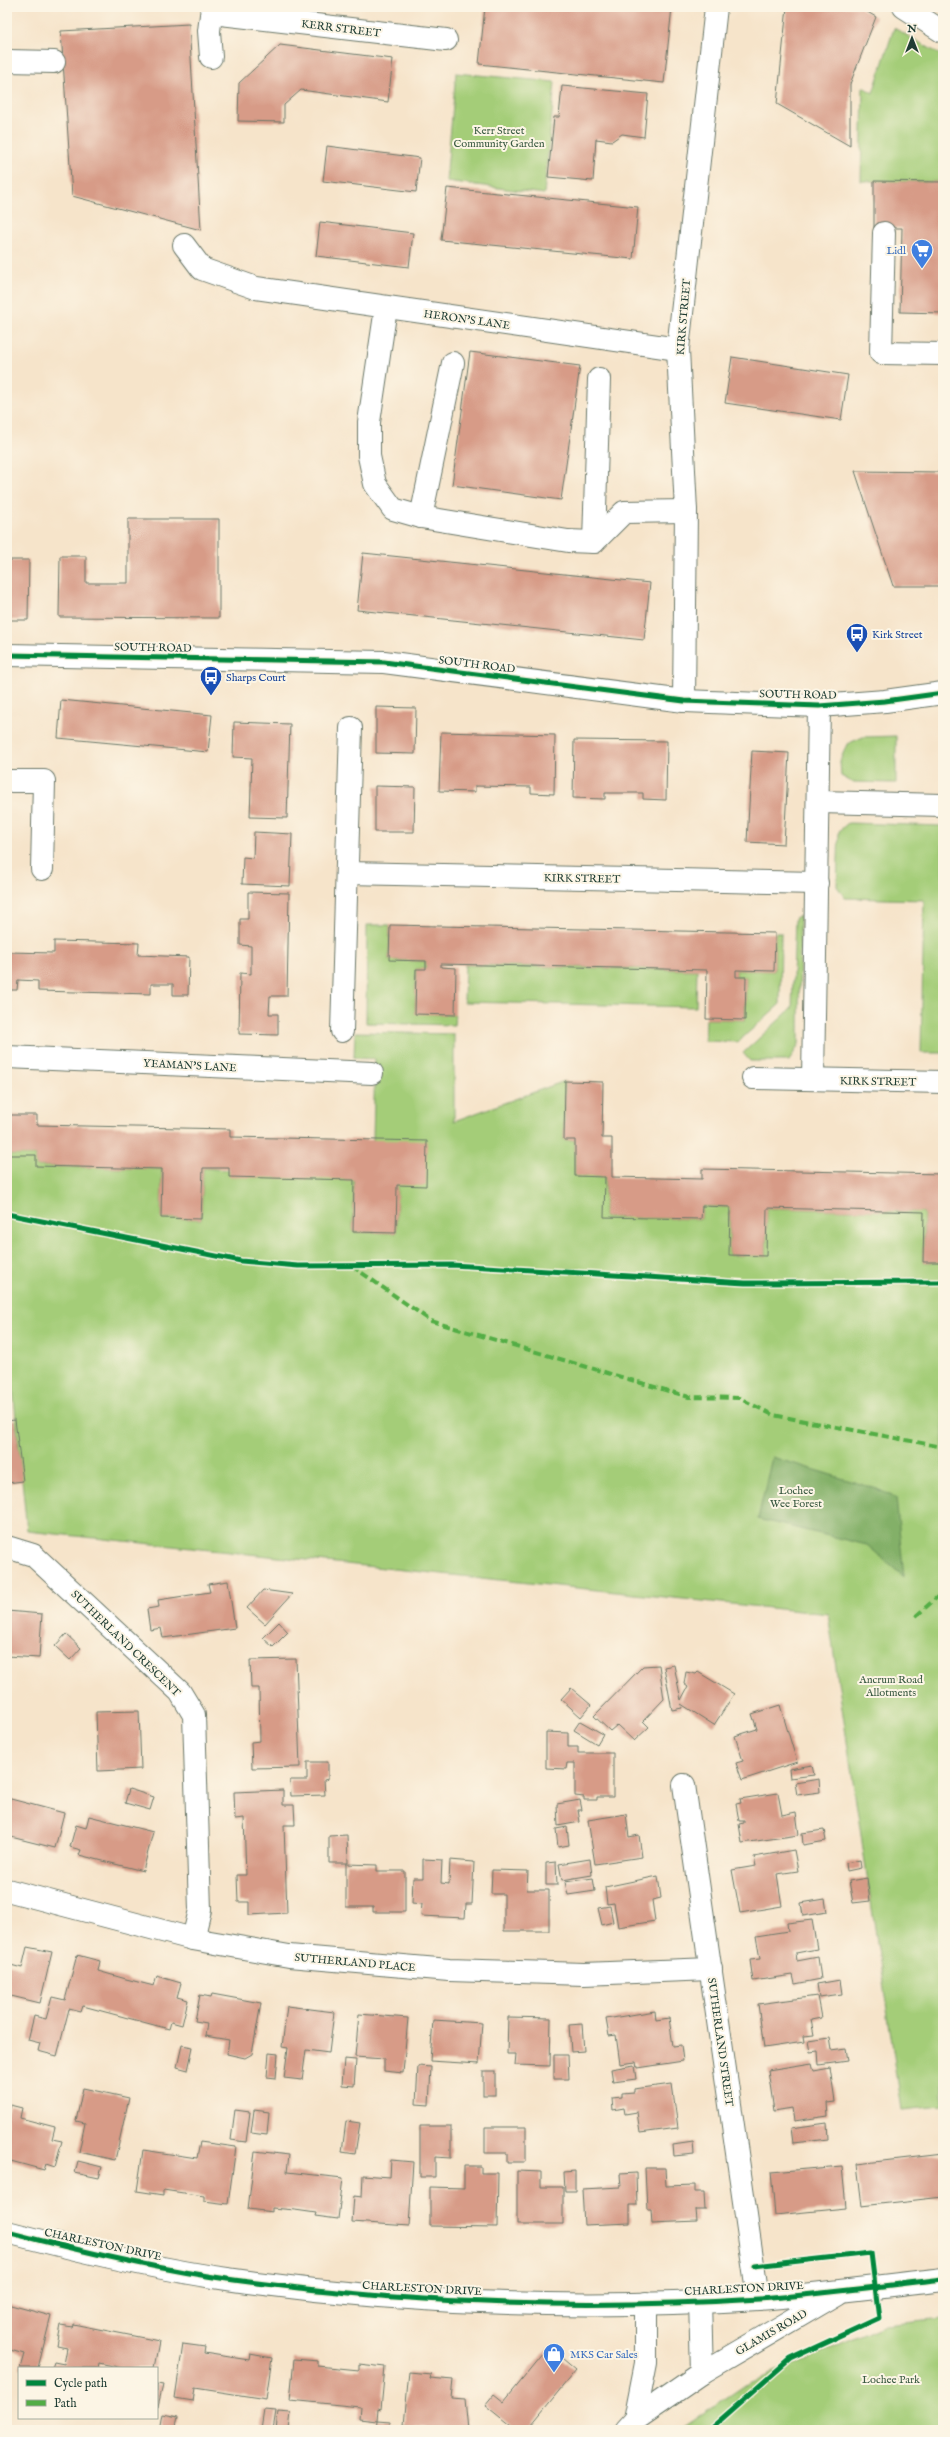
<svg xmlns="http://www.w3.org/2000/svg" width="950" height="2437" viewBox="0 0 950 2437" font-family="'IM FELL English',serif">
  <rect width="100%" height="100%" fill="#fcf5e5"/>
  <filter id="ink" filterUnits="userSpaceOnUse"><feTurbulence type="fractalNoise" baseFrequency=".025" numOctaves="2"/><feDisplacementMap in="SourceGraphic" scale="8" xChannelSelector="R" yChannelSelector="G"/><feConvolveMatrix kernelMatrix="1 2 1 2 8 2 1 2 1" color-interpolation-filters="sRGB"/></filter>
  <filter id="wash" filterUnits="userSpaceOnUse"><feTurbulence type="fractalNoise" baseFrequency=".012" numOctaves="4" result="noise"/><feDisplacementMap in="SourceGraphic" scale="16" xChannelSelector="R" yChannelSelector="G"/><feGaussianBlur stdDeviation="0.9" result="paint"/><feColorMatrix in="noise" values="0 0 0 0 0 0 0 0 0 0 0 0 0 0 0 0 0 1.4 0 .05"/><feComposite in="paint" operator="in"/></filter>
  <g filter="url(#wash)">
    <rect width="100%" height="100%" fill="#f6e4ca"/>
    <g fill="#a4cd78" stroke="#628556">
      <polygon points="894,28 943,56 943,182 861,181 863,87 873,93"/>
      <polygon points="456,73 555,82 544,194 446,181"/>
      <polygon points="896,736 896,783 852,782 841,776 840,761 847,744 863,737"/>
      <polygon points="848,823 943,826 943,1053 921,1053 924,900 845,898 837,886 839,831"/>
      <polygon points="800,916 799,1044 789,1061 750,1061 743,1053 792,1008 795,918"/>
      <polygon points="367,925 390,925 389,960 426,961 426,969 416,969 415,1013 455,1015 454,1025 366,1023"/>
      <polygon points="775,933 781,933 780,1004 738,1042 705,1041 706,1019 745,1020 746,977 736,977 736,970 774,971"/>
      <polygon points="465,965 697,970 696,1007 464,1002"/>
      <polygon points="355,1032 454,1034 454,1121 565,1081 564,1140 575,1140 575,1176 605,1177 604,1217 701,1219 702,1206 730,1207 729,1255 766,1256 767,1208 924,1212 923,1262 943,1262 943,2106 902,2110 828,1614 27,1531 7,1327 7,1155 36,1155 36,1166 162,1169 161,1218 201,1219 203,1168 354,1180 353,1232 396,1233 397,1185 373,1140 375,1059 354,1058"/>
      <polygon points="943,2319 943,2430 682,2430 687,2424 744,2386 885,2325"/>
    </g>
    <polygon fill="#83b068" stroke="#51764e" points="772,1457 877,1489 896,1498 904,1577 867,1545 758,1519"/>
    <g id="blocks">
      <g fill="#d79b87">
        <polygon points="485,7 604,7 640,11 641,7 672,7 664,83 479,64"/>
        <polygon points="787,7 859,7 876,17 850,84 850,146 777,104"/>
        <polygon points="189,24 201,230 72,196 61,31"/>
        <polygon points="280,45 393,59 388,102 301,90 284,105 284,122 238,121 239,83"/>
        <polygon points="562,86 648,94 644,137 622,134 612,141 596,139 593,181 548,177 554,117 559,117"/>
        <polygon points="327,146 420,158 416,192 323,181"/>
        <polygon points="874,181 943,182 943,313 900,312 902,228 874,228"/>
        <polygon points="447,188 638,207 633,259 441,240"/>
        <polygon points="320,222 413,233 409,267 316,256"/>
        <polygon points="470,352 580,366 561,500 452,485"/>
        <polygon points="732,357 848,375 841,420 725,403"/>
        <polygon points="855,471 943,472 943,586 893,586"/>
        <polygon points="128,519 219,519 219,618 59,617 60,556 86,556 86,583 128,583"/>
        <polygon points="363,553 650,583 644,640 357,610"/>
        <polygon points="7,560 29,560 28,620 7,620"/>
        <polygon points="61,700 212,715 208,752 58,738"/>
        <polygon points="376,707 416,708 415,754 376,753"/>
        <polygon points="234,722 290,724 287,818 250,817 252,758 233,757"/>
        <polygon points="441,732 555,735 554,794 531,793 531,787 475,786 475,792 439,791"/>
        <polygon points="574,740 667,741 666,800 643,799 643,793 605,793 605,799 573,798"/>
        <polygon points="752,751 789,753 784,844 747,842"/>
        <polygon points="375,786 415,787 414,832 375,832"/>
        <polygon points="254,832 292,834 290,886 242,884 243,857 253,858"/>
        <polygon points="248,892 289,893 287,996 270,996 269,1014 278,1014 278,1035 239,1034 240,973 251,974 251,946 240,945 240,919 248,919"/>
        <polygon points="390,925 775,933 774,971 736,970 736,977 746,977 745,1020 706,1019 707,970 441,964 441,967 456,968 455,1015 415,1014 416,969 426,969 426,961 389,960"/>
        <polygon points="54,941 139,943 138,955 189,957 188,995 173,995 173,984 151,984 151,994 38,991 38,981 18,980 17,990 7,990 7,952 54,953"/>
        <polygon points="565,1081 603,1082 602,1138 612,1138 612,1177 702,1179 702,1169 943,1174 943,1262 923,1262 924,1212 767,1208 766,1256 729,1255 730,1207 702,1206 701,1219 604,1217 605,1177 575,1176 575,1140 564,1140"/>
        <polygon points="7,1115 37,1115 37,1125 230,1129 230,1137 427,1141 426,1186 397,1185 396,1233 353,1232 354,1180 229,1177 229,1168 203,1168 201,1219 161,1218 162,1169 36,1166 36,1155 7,1155"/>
        <polygon points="15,1420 23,1481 7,1483 7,1421"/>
        <polygon points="228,1581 235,1628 163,1638 161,1628 150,1630 147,1609 159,1607 158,1600 210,1592 208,1584"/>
        <polygon points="263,1590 292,1594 265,1624 247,1608"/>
        <polygon points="7,1611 42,1614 39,1658 7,1656"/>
        <polygon points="279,1622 288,1632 273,1647 263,1638"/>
        <polygon points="66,1634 81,1648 70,1660 55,1646"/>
        <polygon points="296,1659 300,1767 252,1768 251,1742 260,1741 259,1688 251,1688 250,1660"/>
        <polygon points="659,1665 664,1699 643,1721 649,1727 634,1741 617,1725 610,1731 594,1716 643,1666"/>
        <polygon points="674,1665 681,1700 688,1687 684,1684 686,1672 696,1674 698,1672 734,1694 714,1725 681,1704 682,1708 672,1710 664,1667"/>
        <polygon points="571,1688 591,1705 581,1717 561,1699"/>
        <polygon points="780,1705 797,1762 742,1780 736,1763 743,1761 735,1736 757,1729 752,1714"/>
        <polygon points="139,1711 141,1769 98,1771 96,1712"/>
        <polygon points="580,1721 603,1734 597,1744 574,1730"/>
        <polygon points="546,1732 568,1733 568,1747 578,1747 578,1753 613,1753 613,1797 597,1797 597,1800 584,1800 584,1797 575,1796 575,1763 567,1763 566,1769 546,1768"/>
        <polygon points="307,1762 328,1762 328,1779 324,1780 325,1795 291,1796 290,1780 307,1780"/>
        <polygon points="812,1765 814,1775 790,1778 789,1769"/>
        <polygon points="819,1779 820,1792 797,1795 795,1783"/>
        <polygon points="129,1789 154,1797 150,1810 125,1803"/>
        <polygon points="283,1790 283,1805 294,1805 295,1825 284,1825 287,1913 249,1915 249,1902 238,1902 237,1875 246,1875 244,1818 235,1819 234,1792"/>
        <polygon points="778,1793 782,1815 796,1812 799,1835 742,1843 739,1824 744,1823 744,1821 739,1821 736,1804 741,1803 740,1799"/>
        <polygon points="7,1798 64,1813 55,1848 7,1836"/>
        <polygon points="580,1800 582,1810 578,1810 580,1822 558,1826 557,1804"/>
        <polygon points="626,1814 629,1837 639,1835 642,1857 595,1864 588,1820"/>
        <polygon points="89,1816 153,1832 143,1871 79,1855 81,1850 70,1847 76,1825 86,1828"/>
        <polygon points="567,1827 569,1845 558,1847 556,1829"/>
        <polygon points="824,1830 826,1841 803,1845 802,1833"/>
        <polygon points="347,1835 348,1863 329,1863 329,1836"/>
        <polygon points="794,1850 798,1871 777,1874 782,1906 740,1913 732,1870 756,1866 754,1857"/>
        <polygon points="423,1859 442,1860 441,1883 449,1884 450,1860 474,1862 472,1904 466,1904 465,1918 421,1916 422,1904 412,1903 413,1878 423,1878"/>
        <polygon points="590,1859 592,1875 562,1880 559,1864"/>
        <polygon points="860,1860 861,1868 847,1871 846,1863"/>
        <polygon points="556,1862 557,1885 546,1885 546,1863"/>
        <polygon points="346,1864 377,1865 377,1871 405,1871 405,1912 373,1912 373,1907 346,1907"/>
        <polygon points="492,1870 528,1871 527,1890 549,1890 549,1931 504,1931 504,1894 491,1894"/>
        <polygon points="658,1876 661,1898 652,1900 655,1921 618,1927 614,1903 607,1904 605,1887"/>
        <polygon points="593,1878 595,1891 568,1895 565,1882"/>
        <polygon points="867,1878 870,1901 853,1903 849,1881"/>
        <polygon points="825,1899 827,1912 803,1916 801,1903"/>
        <polygon points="610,1906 613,1922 602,1925 598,1908"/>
        <polygon points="812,1920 817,1949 796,1953 797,1961 818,1957 821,1979 795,1984 793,1975 753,1981 750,1960 760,1959 756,1936 788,1931 787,1923"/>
        <polygon points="27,1947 52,1952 40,2003 7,1995 7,1964 22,1968"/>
        <polygon points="77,1955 100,1961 98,1971 126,1979 154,1986 157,1976 181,1983 177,1997 188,2000 182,2025 171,2022 169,2029 83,2006 81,2012 69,2009 57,2056 38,2051 40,2043 28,2040 34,2016 46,2019 52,1997 65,2000"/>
        <polygon points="840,1980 842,1994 819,1997 817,1984"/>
        <polygon points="212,1994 261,2003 252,2054 245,2058 227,2054 229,2040 205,2036 207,2023 195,2021 200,1995 211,1997"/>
        <polygon points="817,1996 821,2018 811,2020 814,2035 803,2036 804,2042 764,2048 758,2004"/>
        <polygon points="287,2006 334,2012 329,2053 306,2050 302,2080 284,2078 288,2048 282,2047"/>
        <polygon points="655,2011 656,2020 669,2018 673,2046 681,2045 683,2061 637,2068 636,2062 620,2064 616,2035 609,2036 606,2019"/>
        <polygon points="359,2014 408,2018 403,2073 384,2071 384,2059 355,2057"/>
        <polygon points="508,2017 551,2018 550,2066 515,2065 516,2054 507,2054"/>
        <polygon points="433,2020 482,2023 479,2064 430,2061"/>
        <polygon points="582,2024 584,2051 571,2052 569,2025"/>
        <polygon points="829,2038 831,2050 846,2048 848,2061 819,2065 818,2051 810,2052 808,2041"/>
        <polygon points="182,2045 193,2047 188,2070 177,2067"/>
        <polygon points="269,2053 278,2054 276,2078 267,2077"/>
        <polygon points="554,2055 568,2055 569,2079 554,2079"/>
        <polygon points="344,2059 356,2060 354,2086 342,2085"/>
        <polygon points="812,2063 814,2071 830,2068 835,2102 827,2103 828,2116 794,2121 792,2108 774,2111 768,2070"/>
        <polygon points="634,2065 636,2079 613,2082 611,2069"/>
        <polygon points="418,2066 431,2067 429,2105 416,2104"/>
        <rect x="483" y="2071" width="12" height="24"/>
        <polygon points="672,2084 678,2128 640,2133 637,2112 625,2114 624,2108 613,2110 612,2098 622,2097 622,2093 634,2092 634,2089"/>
        <polygon points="83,2088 129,2098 115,2160 79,2152 85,2123 76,2121"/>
        <polygon points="10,2105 22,2108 20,2118 55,2127 52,2139 62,2141 55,2167 46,2164 44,2170 7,2160 7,2116"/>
        <polygon points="235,2110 250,2112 246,2142 231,2140"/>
        <polygon points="254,2110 269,2112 267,2135 251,2133"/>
        <polygon points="346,2121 360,2123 355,2154 342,2152"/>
        <polygon points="827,2123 828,2139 793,2143 791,2128"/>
        <polygon points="420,2126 451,2126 451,2158 435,2157 435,2177 420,2177"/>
        <polygon points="485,2127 526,2127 526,2162 507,2162 507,2153 485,2153"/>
        <polygon points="200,2142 236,2147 228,2204 204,2201 204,2196 163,2190 163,2195 137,2191 143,2150 197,2158"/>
        <polygon points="693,2142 694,2154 674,2156 673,2145"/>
        <polygon points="255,2151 289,2155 287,2172 343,2178 338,2219 315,2216 316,2213 295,2210 272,2208 272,2212 248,2209"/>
        <polygon points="943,2154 943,2197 862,2206 857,2164"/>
        <polygon points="391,2160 413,2162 409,2226 352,2222 354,2196 362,2197 363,2175 390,2177"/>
        <polygon points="78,2161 102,2167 99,2178 75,2173"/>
        <polygon points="464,2166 481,2166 481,2173 498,2173 497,2227 430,2226 430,2187 464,2188"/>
        <polygon points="842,2166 846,2208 775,2215 771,2172"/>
        <polygon points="645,2168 665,2168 666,2186 695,2185 695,2192 704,2192 705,2210 696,2210 697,2221 652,2223 651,2209 647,2209"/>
        <polygon points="517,2171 541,2172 541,2187 563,2187 563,2224 517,2224"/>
        <polygon points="575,2171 575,2191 565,2191 564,2172"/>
        <polygon points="636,2173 637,2205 630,2205 630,2223 584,2225 582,2189 621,2187 620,2174"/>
        <polygon points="7,2304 51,2316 38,2368 20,2368 24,2354 7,2349"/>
        <polygon points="73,2324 159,2341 154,2368 122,2368 99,2363 98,2368 52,2368 54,2362 64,2364 67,2348 57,2346 61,2325 72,2327"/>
        <polygon points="183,2344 205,2347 204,2353 249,2360 250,2354 272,2358 266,2399 195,2388 193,2401 175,2398"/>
        <polygon points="549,2347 576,2370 527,2430 516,2430 485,2405 494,2394 504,2402"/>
        <polygon points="294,2359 318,2361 318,2366 359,2370 359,2364 385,2367 381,2409 378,2408 377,2421 359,2419 360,2407 290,2400"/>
        <polygon points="409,2372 431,2374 430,2378 453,2380 451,2398 465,2399 468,2430 444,2430 444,2428 404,2425"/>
        <polygon points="157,2384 163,2385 158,2406 157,2405"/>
        <polygon points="264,2410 276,2411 273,2430 261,2430"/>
        <polygon points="278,2412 291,2413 289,2430 276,2430"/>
        <polygon points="163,2414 178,2417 175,2430 160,2430"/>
        <polygon points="377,2421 390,2422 390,2430 376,2430"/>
      </g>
    </g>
  </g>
  <g filter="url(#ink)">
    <use href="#blocks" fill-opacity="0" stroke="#6a7768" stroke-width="1"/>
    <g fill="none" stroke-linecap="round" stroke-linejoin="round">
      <g stroke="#6a7768" stroke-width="24">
        <g id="minor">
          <polyline points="904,7 943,32"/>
          <polyline points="212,13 446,40"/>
          <polyline points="211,57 209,31 212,7"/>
          <polyline points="7,61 54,62"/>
          <polyline points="884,233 881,353 943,354"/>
          <polyline points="184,245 202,269 256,288 678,349"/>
          <polyline points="386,308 369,422 369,456 375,484 393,509 421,517 568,541 594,542 624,512 686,511"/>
          <polyline points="421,517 453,363"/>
          <polyline points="594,542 599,379"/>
          <polyline points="7,655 384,662 684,701 819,706 885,701 943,693"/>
          <polyline points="684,701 686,511 678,349 716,7"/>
          <polyline points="7,781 44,781 42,869"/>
          <polyline points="819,802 943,805"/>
          <polyline points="347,873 817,883"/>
          <polyline points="342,1031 351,728"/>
          <polyline points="7,1057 372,1073"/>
          <polyline points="753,1078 943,1082"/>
          <polyline points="813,1079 819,706"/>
          <polyline points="7,1547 33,1555 180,1692 194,1715 200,1910 193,1939"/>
          <polyline points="684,1785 758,2299"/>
          <polyline points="7,1890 193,1939 289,1956 449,1970 584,1974 711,1969"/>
          <path d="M 7,2232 C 80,2251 160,2270 234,2280 C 407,2304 585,2310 759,2299 C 821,2294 882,2286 943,2279"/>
          <polyline points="700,2301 702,2373"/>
          <polyline points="635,2419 646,2363 646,2303"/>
          <polyline points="625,2430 635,2419 702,2373 837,2294"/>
        </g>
      </g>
      <use href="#minor" stroke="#fff" stroke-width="22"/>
      <g stroke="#52ad45" stroke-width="4" stroke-dasharray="8 4" stroke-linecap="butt">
        <polyline points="352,1266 431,1321 689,1397 739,1398 773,1415 943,1447"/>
        <polyline points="916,1616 943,1592"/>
      </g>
      <g stroke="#fcf5e5" stroke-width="8">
        <g id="cycleway">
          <polyline points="7,655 384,662 684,701 819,706 885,701 943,693"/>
          <polyline points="7,1214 241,1261 298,1266 452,1265 745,1283 943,1282"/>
          <path d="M 7,2232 C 80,2251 160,2270 234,2280 C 407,2304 585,2310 759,2299 C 821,2294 882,2286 943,2279"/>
          <polyline points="709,2430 790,2359 879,2318 871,2253 754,2266"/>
        </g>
      </g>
      <use href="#cycleway" stroke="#00873e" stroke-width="5"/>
    </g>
  </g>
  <defs>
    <g id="supermarket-pin" transform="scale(1.15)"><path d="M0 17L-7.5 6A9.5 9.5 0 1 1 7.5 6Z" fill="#3f7fe0" stroke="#fcf5e5"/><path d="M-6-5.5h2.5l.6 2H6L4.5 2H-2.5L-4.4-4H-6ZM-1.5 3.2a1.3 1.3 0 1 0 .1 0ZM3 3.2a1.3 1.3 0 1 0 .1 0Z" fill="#fff"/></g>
    <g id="bus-pin" transform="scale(1.15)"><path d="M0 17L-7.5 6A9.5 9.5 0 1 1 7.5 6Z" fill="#1a4fb4" stroke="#fcf5e5"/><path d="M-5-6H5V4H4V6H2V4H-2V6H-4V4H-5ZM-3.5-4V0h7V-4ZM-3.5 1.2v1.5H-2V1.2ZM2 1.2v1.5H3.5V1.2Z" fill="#fff"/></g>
    <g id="shop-pin" transform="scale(1.15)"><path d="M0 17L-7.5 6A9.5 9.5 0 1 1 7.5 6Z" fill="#3f7fe0" stroke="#fcf5e5"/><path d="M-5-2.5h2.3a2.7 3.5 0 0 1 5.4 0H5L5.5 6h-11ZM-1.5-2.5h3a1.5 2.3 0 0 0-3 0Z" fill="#fff"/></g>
  </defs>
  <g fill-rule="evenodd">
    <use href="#supermarket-pin" x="922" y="250"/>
    <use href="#bus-pin" x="857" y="634"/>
    <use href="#bus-pin" x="211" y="677"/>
    <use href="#shop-pin" x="554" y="2354"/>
  </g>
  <g text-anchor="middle" stroke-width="4" stroke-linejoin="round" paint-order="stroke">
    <g font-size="11" fill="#1f3d34" stroke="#fcf5e5">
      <text transform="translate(341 28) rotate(7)" y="4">KERR STREET</text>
      <text transform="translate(683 317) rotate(-85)" y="4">KIRK STREET</text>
      <text transform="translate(467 319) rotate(8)" y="4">HERON'S LANE</text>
      <text transform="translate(153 647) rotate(1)" y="4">SOUTH ROAD</text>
      <text transform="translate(477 664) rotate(7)" y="4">SOUTH ROAD</text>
      <text transform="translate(798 694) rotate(1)" y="4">SOUTH ROAD</text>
      <text transform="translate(582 878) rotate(1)" y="4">KIRK STREET</text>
      <text transform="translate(190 1065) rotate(3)" y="4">YEAMAN'S LANE</text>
      <text transform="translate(878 1081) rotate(1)" y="4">KIRK STREET</text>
      <text transform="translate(126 1643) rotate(44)" y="4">SUTHERLAND CRESCENT</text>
      <text transform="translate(355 1962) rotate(5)" y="4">SUTHERLAND PLACE</text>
      <text transform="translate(721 2042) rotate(82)" y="4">SUTHERLAND STREET</text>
      <text transform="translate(103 2244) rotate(12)" y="4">CHARLESTON DRIVE</text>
      <text transform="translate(422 2288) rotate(3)" y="4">CHARLESTON DRIVE</text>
      <text transform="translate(744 2288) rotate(-3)" y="4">CHARLESTON DRIVE</text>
      <text transform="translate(771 2332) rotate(-30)" y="4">GLAMIS ROAD</text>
    </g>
    <g font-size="11" fill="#3a5a42" stroke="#fcf5e5">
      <text x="499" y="134">Kerr Street<tspan x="499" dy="13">Community Garden</tspan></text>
      <text x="796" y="1494">Lochee<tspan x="796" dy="13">Wee Forest</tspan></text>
      <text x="891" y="1683">Ancrum Road<tspan x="891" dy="13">Allotments</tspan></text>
      <text x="891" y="2383">Lochee Park</text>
    </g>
    <g font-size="11" fill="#366cbe" stroke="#fcf5e5" text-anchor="end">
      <text x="906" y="254">Lidl</text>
      <text x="570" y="2358" text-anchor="start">MKS Car Sales</text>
    </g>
    <g font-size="11" fill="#164399" stroke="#fcf5e5" text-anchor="start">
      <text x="872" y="638">Kirk Street</text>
      <text x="226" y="681">Sharps Court</text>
    </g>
  </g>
  <rect width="950" height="2437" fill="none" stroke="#fcf5e5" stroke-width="24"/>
  <rect x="18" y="2367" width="140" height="52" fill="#fcf5e5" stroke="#a4ab9e"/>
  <rect x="26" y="2380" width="20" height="6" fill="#00873e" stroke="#a4ab9e"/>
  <text x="54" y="2387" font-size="12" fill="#1f3d34">Cycle path</text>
  <rect x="26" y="2400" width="20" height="6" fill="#52ad45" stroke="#a4ab9e"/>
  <text x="54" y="2407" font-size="12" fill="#1f3d34">Path</text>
  <g transform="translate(912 38)" stroke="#fcf5e5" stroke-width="3" paint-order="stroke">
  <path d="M0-3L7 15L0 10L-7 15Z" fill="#1f3d34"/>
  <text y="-6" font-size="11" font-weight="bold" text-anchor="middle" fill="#1f3d34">N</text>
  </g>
</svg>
